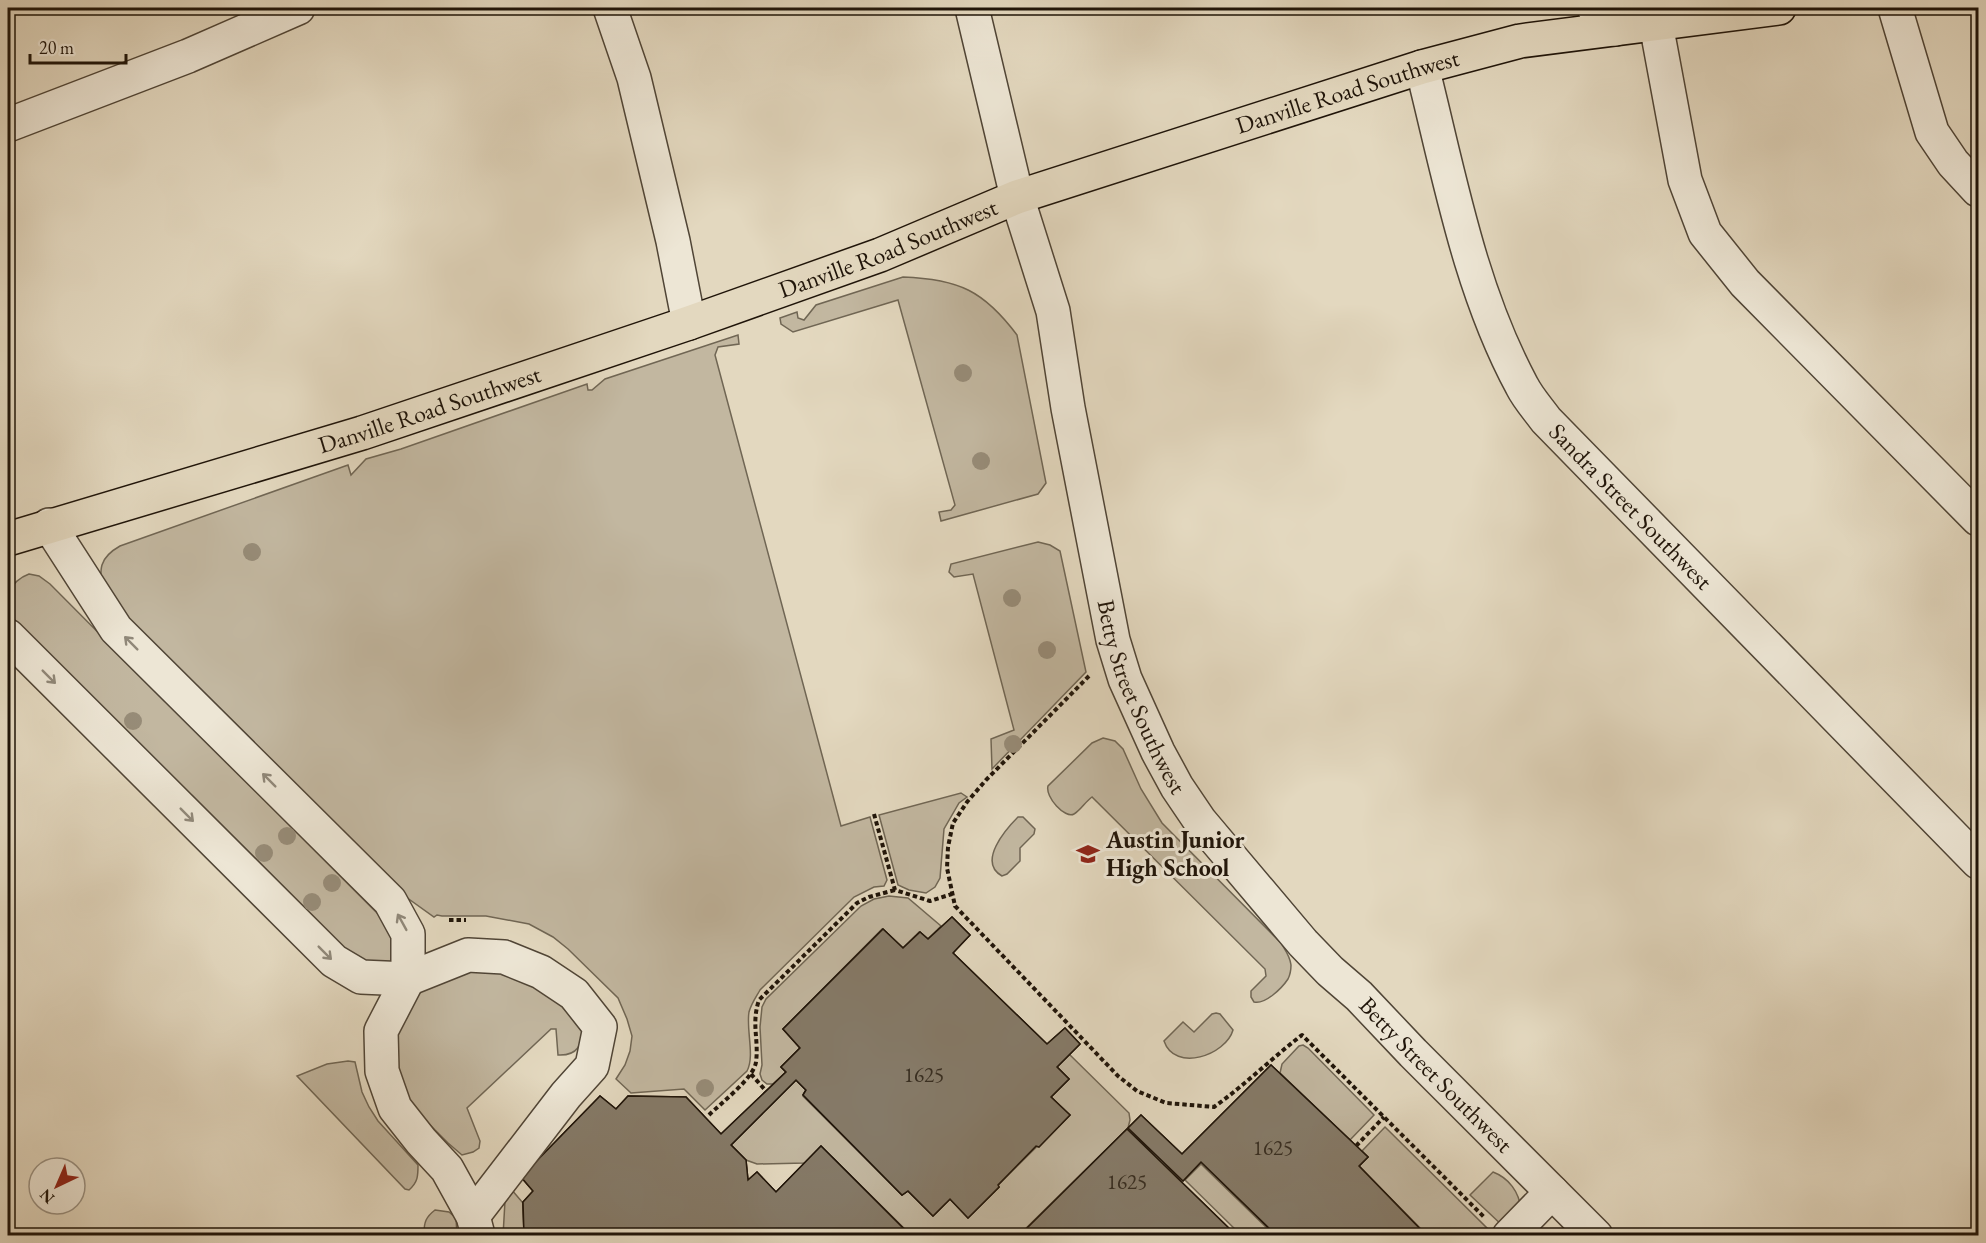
<svg xmlns="http://www.w3.org/2000/svg" width="1986" height="1243" viewBox="0 0 1986 1243" font-family="'EB Garamond',serif">
  <rect width="100%" height="100%" fill="#e3d8bf"/>
  <filter id="stains"><feTurbulence type="fractalNoise" baseFrequency=".00333" numOctaves="4"/><feColorMatrix values="0 0 0 0 .2 0 0 0 0 .09 0 0 0 0 .02 0 0 0 .5 -.17"/></filter>
  <radialGradient id="worn" r=".72"><stop offset=".6" stop-color="#630" stop-opacity="0"/><stop offset="1" stop-color="#630" stop-opacity=".3"/></radialGradient>
  <g fill="#c2b7a0" stroke="#706654" stroke-width="1.5">
    <path d="M 903,277 C 959,279 984,291 1017,335 L 1046,483 L 1038,494 L 941,521 L 939,512 L 951,510 L 955,505 L 898,300 L 793,332 L 781,324 L 780,318 L 797,312 L 798,318 L 804,320 L 816,305 Z"/>
    <path d="M 738,335 L 739,344 L 718,347 L 715,355 L 841,826 L 870,817 L 887,880 L 884,886 L 874,887 L 854,897 L 760,990 C 756,997 751,1004 749,1012 C 746,1030 755,1056 747,1071 L 705,1110 L 684,1089 L 631,1093 L 616,1079 L 625,1065 L 630,1051 L 632,1036 L 627,1019 L 618,998 L 568,949 L 553,937 L 529,924 L 486,916 L 442,916 L 437,915 L 434,917 L 406,897 L 102,594 C 100,571 97,559 120,546 L 348,465 L 351,475 L 366,459 L 401,449 L 587,384 L 588,390 L 592,390 L 605,379 Z"/>
    <polygon points="1038,542 1050,545 1060,551 1086,672 992,769 991,739 1014,730 973,574 954,577 949,572 951,564"/>
    <path d="M 29,574 L 39,576 L 50,584 L 394,930 L 399,946 L 391,963 L 358,966 L 11,619 C 1,601 10,581 29,574 Z"/>
    <path d="M 1103,738 L 1115,741 L 1123,749 L 1141,789 L 1162,823 L 1281,943 C 1285,950 1290,956 1291,965 C 1291,969 1290,975 1288,979 C 1282,988 1265,1005 1254,1002 L 1251,997 L 1251,991 L 1266,976 L 1265,969 L 1092,797 C 1086,801 1080,811 1074,814 C 1065,819 1045,797 1048,786 L 1092,743 Z"/>
    <polygon points="961,793 967,797 959,803 944,829 940,878 935,887 926,893 909,890 898,885 879,815"/>
    <path d="M 1018,817 L 1023,817 L 1035,829 L 1034,834 L 1020,848 L 1020,861 L 1007,874 L 1002,876 C 977,862 1006,829 1018,817 Z"/>
    <polygon points="889,896 908,898 941,926 928,939 919,932 903,948 882,929 783,1029 800,1048 781,1067 786,1072 773,1084 767,1084 762,1080 760,1074 762,1065 760,1027 762,1007 766,999 861,906 874,899"/>
    <path d="M 481,961 L 544,988 L 582,1027 C 583,1044 578,1056 558,1055 L 556,1029 L 551,1029 L 467,1108 L 480,1141 L 479,1148 L 473,1152 L 462,1155 L 448,1143 L 426,1121 L 398,1087 L 391,1043 L 413,991 Z"/>
    <path d="M 1216,1013 L 1220,1014 L 1233,1030 C 1226,1055 1175,1073 1164,1041 L 1183,1022 L 1194,1032 L 1212,1014 Z"/>
    <polygon points="1303,1045 1308,1048 1374,1115 1350,1140 1280,1073 1282,1064 1299,1046"/>
    <polygon points="1069,1054 1129,1113 1130,1120 1128,1128 1019,1235 911,1235 821,1146 805,1163 757,1164 746,1160 731,1145 796,1080 806,1090 803,1096 902,1195 908,1191 933,1216 950,1199 968,1218 999,1187 998,1185 1069,1115 1051,1097 1069,1079 1057,1067"/>
    <path d="M 348,1061 L 355,1062 L 362,1092 L 369,1107 L 378,1121 L 418,1165 C 418,1176 418,1182 409,1190 L 405,1189 L 297,1076 L 327,1064 Z"/>
    <polygon points="1385,1127 1493,1234 1492,1236 1427,1235 1359,1166 1368,1157 1362,1151"/>
    <polygon points="1201,1164 1274,1235 1241,1235 1185,1180"/>
    <path d="M 1493,1172 C 1509,1178 1519,1192 1521,1209 L 1505,1228 L 1470,1195 Z"/>
    <polygon points="511,1189 523,1203 524,1235 503,1236 505,1201"/>
    <path d="M 435,1210 L 449,1212 L 456,1218 L 457,1235 L 426,1235 L 424,1233 C 424,1222 426,1217 435,1210 Z"/>
  </g>
  <g fill="#857a68" stroke="#1f1409" stroke-width="1.5">
    <polygon points="952,917 970,935 953,953 1047,1044 1065,1028 1080,1044 1057,1067 1069,1079 1051,1097 1070,1115 1039,1147 1036,1146 998,1185 999,1187 968,1218 950,1199 933,1216 908,1191 902,1195 803,1095 806,1090 796,1080 731,1145 746,1160 748,1180 757,1172 776,1192 821,1146 911,1236 888,1236 885,1232 882,1236 524,1236 523,1202 533,1191 521,1177 600,1096 616,1109 628,1096 686,1097 721,1134 786,1072 781,1067 800,1048 783,1029 883,929 903,948 920,932 928,939"/>
    <polygon points="952,917 970,935 953,953 1047,1044 1065,1028 1080,1044 1057,1067 1069,1079 1051,1097 1070,1115 1039,1147 1036,1146 998,1185 999,1187 968,1218 950,1199 933,1216 908,1191 902,1195 803,1095 806,1090 796,1080 731,1145 746,1160 748,1180 757,1172 776,1192 821,1146 911,1236 524,1236 523,1202 533,1191 521,1177 600,1096 616,1109 628,1096 686,1097 721,1134 786,1072 781,1067 800,1048 783,1029 883,929 903,948 920,932 928,939"/>
    <polygon points="1271,1065 1368,1157 1359,1166 1427,1236 1277,1236 1201,1162 1183,1181 1128,1128 1141,1115 1182,1154"/>
    <polygon points="1271,1065 1368,1157 1359,1166 1427,1236 1277,1236 1201,1162 1183,1181 1128,1128 1141,1115 1182,1154"/>
    <polygon points="1127,1129 1237,1236 1019,1236"/>
    <polygon points="1127,1129 1237,1236 1019,1236"/>
  </g>
  <g fill="none" stroke-linecap="round" stroke-linejoin="round">
    <g stroke="#504536" stroke-width="36">
      <g id="minor">
        <polyline points="610,8 634,78 673,241 689,323"/>
        <path id="s1" d="M 972,8 L 1017,197 L 1053,311 L 1068,408 L 1113,640 L 1125,679 L 1158,752 L 1177,787 L 1200,821 L 1303,943 L 1330,971 L 1359,996 L 1413,1053 L 1596,1236"/>
        <polyline points="1594,8 1615,29"/>
        <polyline points="1895,8 1932,132 1953,163 1978,190"/>
        <polyline points="1656,24 1685,180 1705,233 1745,283 1978,519"/>
        <path id="s2" d="M 1422,67 C 1449,174 1469,288 1522,386 C 1528,398 1538,409 1546,420 L 1978,862"/>
        <polyline points="8,125 188,56 298,8"/>
        <polyline points="49,525 116,629 390,901 408,934 408,979 381,1031 382,1071 395,1108 421,1141 447,1169 473,1216 478,1235"/>
        <polyline points="8,636 334,961 361,977 408,979 468,955 504,957 541,972 574,994 600,1027 592,1066 566,1095 473,1216"/>
        <polyline points="1509,1236 1552,1192"/>
      </g>
    </g>
    <g stroke="#1f1409" stroke-width="36">
      <g id="major">
        <path id="s3" d="M 8,539 L 362,433 L 689,323 L 880,255 L 1017,197 L 1422,67 L 1520,41 L 1779,8"/>
      </g>
    </g>
    <g stroke="#1f1409" stroke-width="4" stroke-dasharray="4.5 3" stroke-linecap="butt">
      <path d="M 1089,676 L 986,780 L 967,802 L 953,823 L 948,847 L 947,868 L 955,906 L 1118,1076 L 1137,1091 L 1166,1103 L 1214,1107 C 1245,1085 1272,1058 1302,1035 L 1485,1218"/>
      <polyline points="874,814 895,890 930,901 952,894"/>
      <polyline points="449,920 466,920"/>
      <polyline points="751,1074 766,1091"/>
      <path d="M 709,1115 C 721,1103 754,1078 756,1062 C 759,1039 751,1024 759,1000 L 857,903 L 869,897 L 895,890"/>
      <polyline points="1356,1146 1384,1117"/>
    </g>
    <use href="#minor" stroke="#ede6d5" stroke-width="33"/>
    <use href="#major" stroke="#e3d8bf" stroke-width="33"/>
  </g>
  <g fill="#978c78">
    <circle cx="963" cy="373" r="9"/>
    <circle cx="981" cy="461" r="9"/>
    <circle cx="252" cy="552" r="9"/>
    <circle cx="1012" cy="598" r="9"/>
    <circle cx="1047" cy="650" r="9"/>
    <circle cx="133" cy="721" r="9"/>
    <circle cx="1013" cy="744" r="9"/>
    <circle cx="287" cy="836" r="9"/>
    <circle cx="264" cy="853" r="9"/>
    <circle cx="332" cy="883" r="9"/>
    <circle cx="312" cy="902" r="9"/>
    <circle cx="705" cy="1088" r="9"/>
  </g>
  <defs><path id="oneway-shaft" d="M-6 0H5M1.5-3L5.5 0L1.5 3" fill="none" stroke-width="1.6" stroke-linecap="round" stroke-linejoin="round" transform="scale(1.5)"/></defs>
  <g stroke="#908879">
    <use href="#oneway-shaft" transform="translate(131 643) rotate(-135)"/>
    <use href="#oneway-shaft" transform="translate(49 677) rotate(45)"/>
    <use href="#oneway-shaft" transform="translate(269 780) rotate(-135)"/>
    <use href="#oneway-shaft" transform="translate(187 815) rotate(45)"/>
    <use href="#oneway-shaft" transform="translate(402 922) rotate(-119)"/>
    <use href="#oneway-shaft" transform="translate(325 953) rotate(45)"/>
  </g>
  <defs>
    <g id="school-bare" transform="scale(1.8)"><path d="M0-5L7-2L0 1L-7-2ZM-4 1L0 2.5L4 1V4Q0 6-4 4Z" fill="#8f2418" stroke="#ede6d5" stroke-width="2.5" paint-order="stroke"/></g>
  </defs>
  <g fill-rule="evenodd">
    <use href="#school-bare" x="1088" y="854"/>
  </g>
  <g text-anchor="middle" stroke-width="6" stroke-linejoin="round" paint-order="stroke">
    <g font-size="21" fill="#382e21">
      <text x="924" y="1082">1625</text>
      <text x="1273" y="1155">1625</text>
      <text x="1127" y="1189">1625</text>
    </g>
    <g font-size="24" fill="#1f1409" stroke="#ede6d5">
      <text dy="8" stroke="none"><textPath href="#s3" startOffset="1413">Danville Road Southwest</textPath></text>
      <text dy="8" stroke="none"><textPath href="#s3" startOffset="927">Danville Road Southwest</textPath></text>
      <text dy="8" stroke="none"><textPath href="#s3" startOffset="441">Danville Road Southwest</textPath></text>
      <text dy="8" stroke="none"><textPath href="#s2" startOffset="498">Sandra Street Southwest</textPath></text>
      <text dy="8" stroke="none"><textPath href="#s1" startOffset="711">Betty Street Southwest</textPath></text>
      <text dy="8" stroke="none"><textPath href="#s1" startOffset="1197">Betty Street Southwest</textPath></text>
    </g>
    <g font-size="24" font-weight="bold" fill="#1f1409" stroke="#ede6d5" text-anchor="start">
      <text x="1106" y="848">Austin Junior<tspan x="1106" dy="28">High School</tspan></text>
    </g>
  </g>
  <rect width="1986" height="1243" fill="none" stroke="#e3d8bf" stroke-width="30"/>
  <rect x="9" y="9" width="1968" height="1225" fill="none" stroke="#1f1409" stroke-width="3"/>
  <rect x="15" y="15" width="1956" height="1213" fill="none" stroke="#1f1409" stroke-width="1.5"/>
  <g transform="translate(57 1186) rotate(224)"><circle r="28" fill="#ede6d5" stroke="#9b9283" stroke-width="1.5"/>
  <path d="M0-4.5L10 22L0 15L-10 22Z" fill="#8f2418"/>
  <text y="-9" font-size="16" font-weight="bold" text-anchor="middle" fill="#1f1409">N</text>
  </g>
  <path d="M30 54v9h96v-9" fill="none" stroke="#1f1409" stroke-width="3"/>
  <text x="39" y="54" font-size="18" fill="#1f1409" stroke="#ede6d5" stroke-width="4.5" paint-order="stroke">20 m</text>
  <rect width="100%" height="100%" filter="url(#stains)"/>
  <rect width="100%" height="100%" fill="url(#worn)"/>
</svg>
